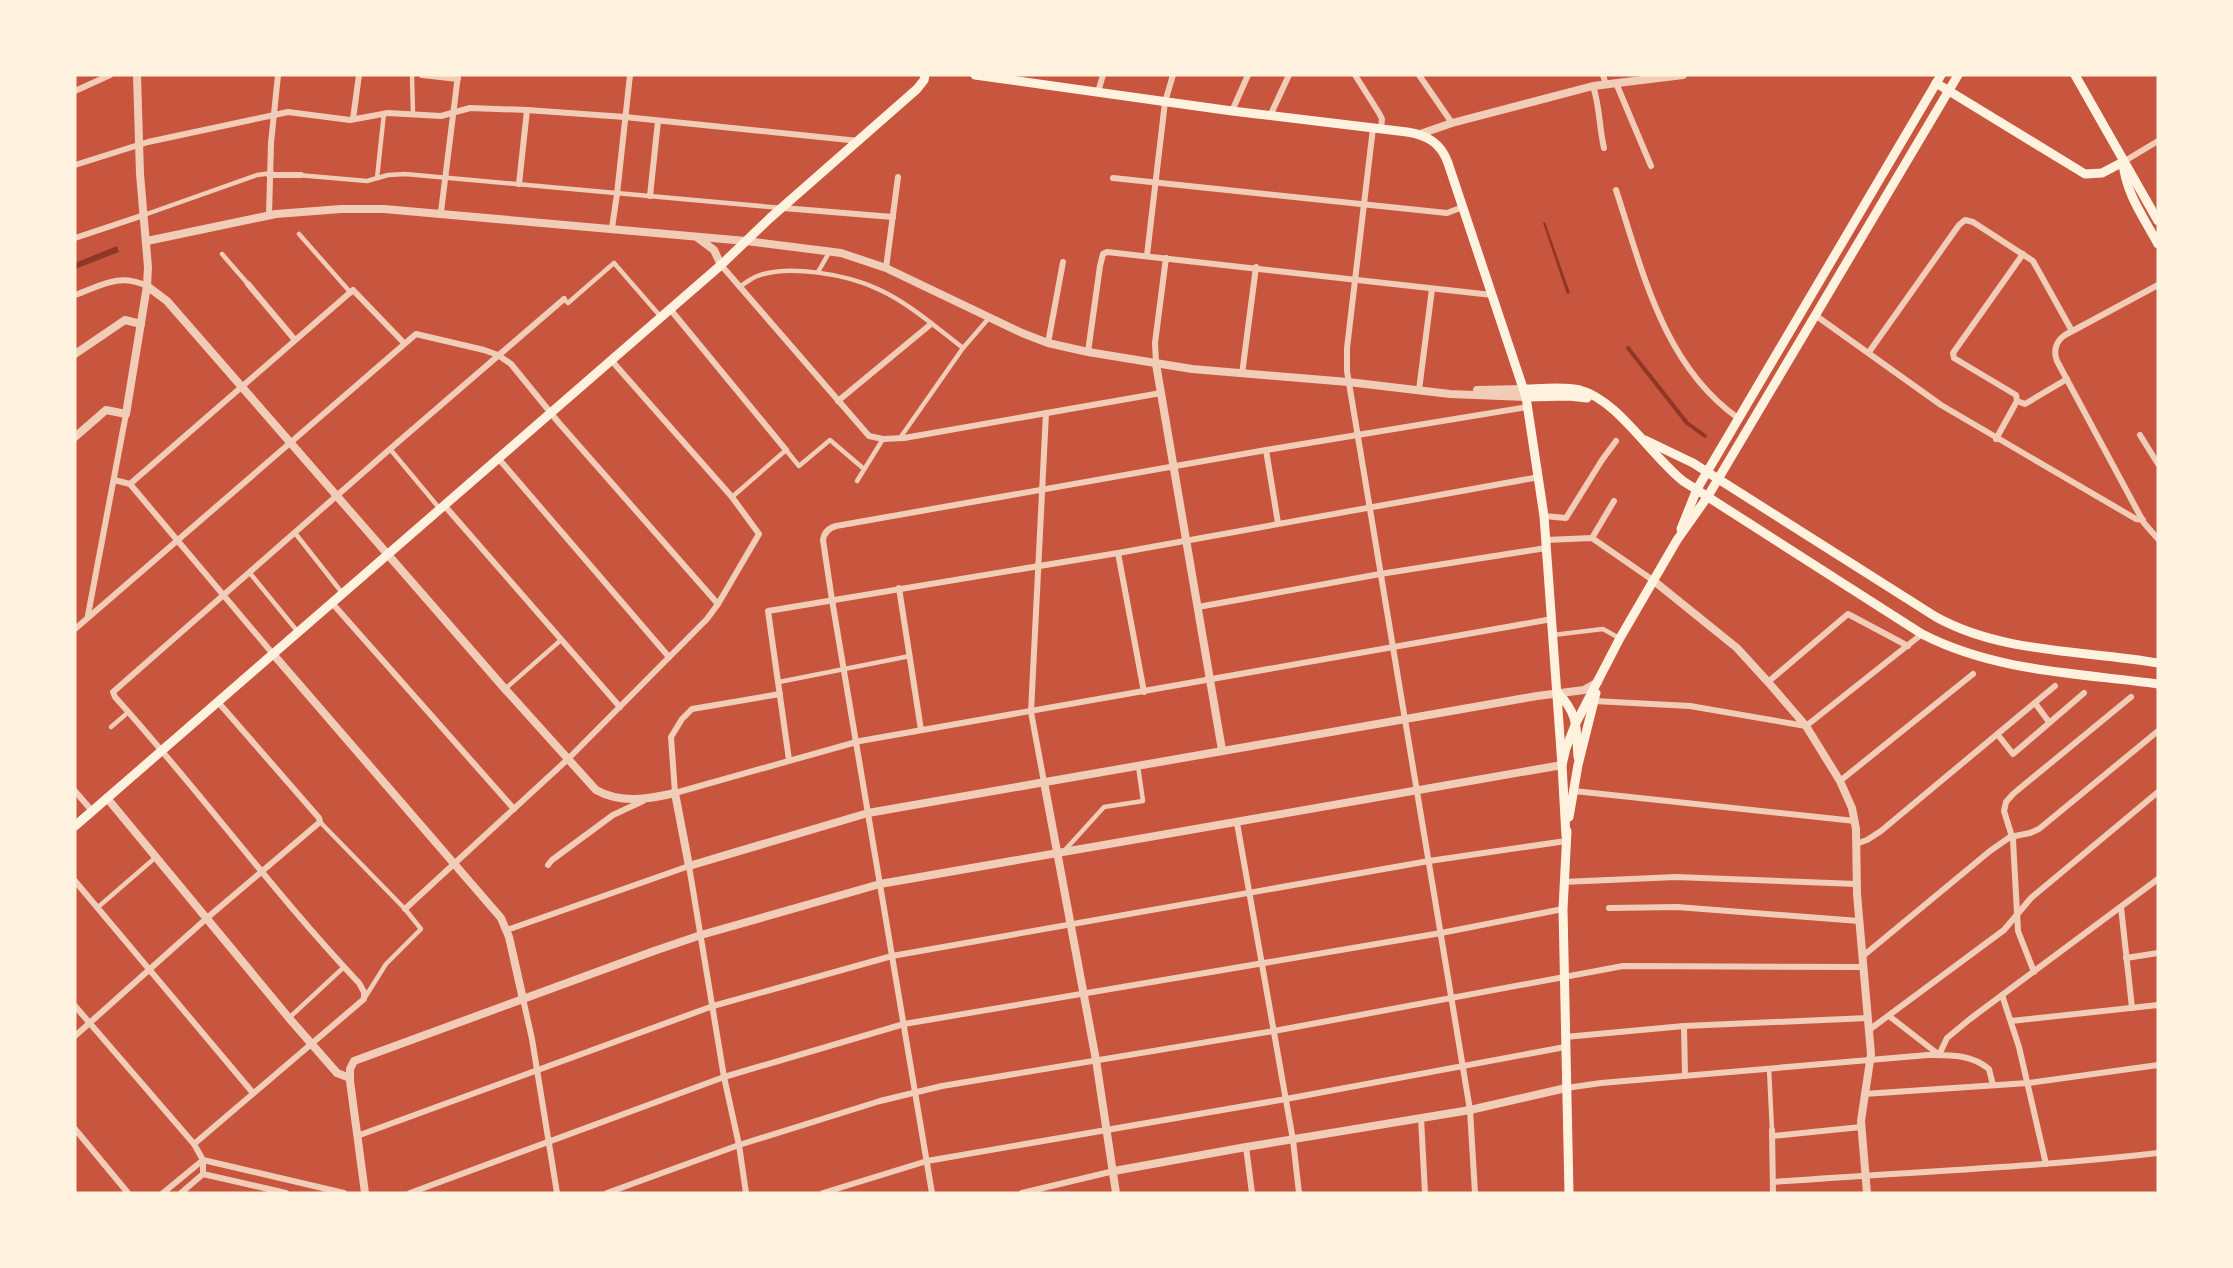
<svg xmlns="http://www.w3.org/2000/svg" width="2233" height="1268" viewBox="0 0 2233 1268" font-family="'Open Sans',sans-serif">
  <rect width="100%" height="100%" fill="#c8553d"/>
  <g fill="#8f3625">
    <polygon points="1545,222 1570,293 1567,294 1543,223"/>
    <polygon points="117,246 119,252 75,269 75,263"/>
  </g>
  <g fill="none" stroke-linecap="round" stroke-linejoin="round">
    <polyline stroke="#8f3625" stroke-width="4" points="1628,348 1687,423 1705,436"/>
    <g stroke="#f1ccb7" stroke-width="4.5">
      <polyline points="412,75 413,115"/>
      <polyline points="298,175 367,181 388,175 405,174 782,208"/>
      <polyline points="377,178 384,113"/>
      <polyline points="144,215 257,175 272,173"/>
      <polyline points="299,234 351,293"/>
      <polyline points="222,254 248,284"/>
      <polyline points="818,272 830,251"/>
      <path d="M 739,287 C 744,284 749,280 755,277 C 787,263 850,275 880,290 C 910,304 937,328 963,348"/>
      <polyline points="564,299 568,303 614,263 661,317"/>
      <polyline points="900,438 963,348 989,318"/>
      <polyline points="390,449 440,509"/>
      <polyline points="857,481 883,439"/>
      <polyline points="732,497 786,450 799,466 830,440 864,469"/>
      <polyline points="295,533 343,594"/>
      <polyline points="249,572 298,632"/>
      <polyline points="1553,635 1603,629 1619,638"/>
      <polyline points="779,682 910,656"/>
      <polyline points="505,689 561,640"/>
      <polyline points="111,727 125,715"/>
      <polyline points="320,822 405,909 421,929 386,964 364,999"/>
      <polyline points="1065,850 1104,807 1143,801 1138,766"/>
      <polyline points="97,908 156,857"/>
      <polyline points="289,1018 344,967"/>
      <polyline points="1769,1069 1772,1130"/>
    </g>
    <g stroke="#f1ccb7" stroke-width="6">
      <polyline points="422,75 458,79"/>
      <polyline points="1355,75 1379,113 1382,119 1381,129"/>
      <polyline points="1419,75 1452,123"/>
      <polyline points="1603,75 1606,85"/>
      <polyline points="1616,83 1651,166"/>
      <path d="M 1593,86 C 1600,107 1599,127 1604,148"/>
      <polyline points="75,91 110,75"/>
      <polyline points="1098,92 1103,75"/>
      <polyline points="1232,111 1248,75"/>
      <polyline points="1270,116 1289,75"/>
      <polyline points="353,119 359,75"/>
      <polyline points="1373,128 1347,348 1347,371 1470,1110 1475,1193"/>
      <polyline points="2123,162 2158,141"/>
      <polyline points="75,165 148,142 288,112 350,120 388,113 441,116 470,108 527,110 625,117 859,141"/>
      <polyline points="269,175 301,175"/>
      <polyline points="1113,178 1447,213 1463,207"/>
      <polyline points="519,184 527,110"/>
      <path d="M 1616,190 C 1643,272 1663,365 1738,418"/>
      <polyline points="650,196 658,121"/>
      <polyline points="783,208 893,217"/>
      <polyline points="441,212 458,75"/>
      <polyline points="269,215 271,143 278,75"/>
      <polyline points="612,228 617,194 630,75"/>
      <polyline points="75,238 144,215"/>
      <polyline points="1147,255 1165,102 1173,75"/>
      <polyline points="721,265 869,436 883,439 904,438 1161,393"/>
      <polyline points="886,268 898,177"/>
      <polyline points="248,284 295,340"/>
      <path d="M 2158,285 L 2065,335 C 2056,341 2053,351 2057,361 L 2144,523 L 2158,539"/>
      <path d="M 75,295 C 103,285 118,273 147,286"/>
      <polyline points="670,309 786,450"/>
      <polyline points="1815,315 1941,405 2136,519 2143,520"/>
      <polyline points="1048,343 1063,262"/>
      <polyline points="1088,352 1100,266 1103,254 1107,252 1492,295"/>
      <polyline points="1869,352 1959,225 1965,220 1973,222 2033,261 2072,331"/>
      <polyline points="1156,364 1155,343 1166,258"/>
      <polyline points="1242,374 1256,267"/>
      <polyline points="1419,390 1432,289"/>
      <polyline points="838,401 931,324"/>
      <polyline points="2017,401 2025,404 2067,379"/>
      <polyline points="2140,435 2158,464"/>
      <polyline points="1996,439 2017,401 2016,395 1954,358 1953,353 2023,254"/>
      <polyline points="1266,450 1278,523"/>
      <polyline points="498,458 669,657"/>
      <polyline points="114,480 130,484 273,654"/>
      <polyline points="130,484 353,290 404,343"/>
      <polyline points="444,505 620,707"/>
      <polyline points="1544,516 1566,518 1602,460 1616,441"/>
      <polyline points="1592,538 1614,501"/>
      <polyline points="1546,540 1592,538 1654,581"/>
      <polyline points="1118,553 1144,692"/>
      <polyline points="899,588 921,730"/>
      <polyline points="332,603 514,809"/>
      <polyline points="1198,607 1380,574 1546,548"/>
      <polyline points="88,615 126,414"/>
      <polyline points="75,629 416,334 484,350 498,355 511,364 559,423 718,604"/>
      <polyline points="1768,682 1848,614 1908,646"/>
      <polyline points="780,694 692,709 682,719 671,737 675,793 860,741 1552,619"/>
      <polyline points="1594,701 1690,706 1806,726 1922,634"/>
      <polyline points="2035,703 2049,722"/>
      <polyline points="1998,735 2013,754 2084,693"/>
      <polyline points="789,760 768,611 1118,553 1539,477"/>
      <polyline points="1840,781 1973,674"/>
      <polyline points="1044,782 1031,712 1046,413"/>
      <polyline points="75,791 92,811"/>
      <polyline points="1574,791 1855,821"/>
      <polyline points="1237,823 1293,1140 1299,1193"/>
      <polyline points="1856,844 1867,840 1881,831 2055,686"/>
      <polyline points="548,865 552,860 613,815 643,801"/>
      <polyline points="75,881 253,1093"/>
      <polyline points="1563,882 1676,877 1857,884"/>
      <polyline points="2121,907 2132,1008"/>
      <polyline points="1609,908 1677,907 1859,921"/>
      <polyline points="405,909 568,759 707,619 718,604 759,534 732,497 611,360"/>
      <polyline points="507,930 689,866 724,1077 739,1145 746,1193"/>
      <polyline points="1863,956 1990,851 2010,837 2030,833 2039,829 2158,731"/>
      <polyline points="2126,958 2158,953"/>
      <polyline points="2034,972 2018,931 2013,840 2004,811 2006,802 2013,794 2131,697"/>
      <polyline points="2002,995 2019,1047 2046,1164"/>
      <polyline points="523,999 532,1039 557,1193"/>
      <polyline points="75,1006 194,1144 203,1160 203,1174"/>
      <polyline points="1889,1016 1938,1054"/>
      <polyline points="2011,1021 2158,1005"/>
      <polyline points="1684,1026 1685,1076"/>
      <polyline points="1869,1030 2004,930 2031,898 2158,792"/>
      <polyline points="75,1036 207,918 320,822 319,818 218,702"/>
      <polyline points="1565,1037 1684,1026 1868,1018"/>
      <polyline points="1939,1055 1947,1038 1970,1019 2158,879"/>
      <path d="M 1566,1088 L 1601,1083 L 1928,1055 C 1950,1055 1971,1054 1989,1069 L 1993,1085"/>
      <polyline points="1864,1094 2028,1083 2158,1065"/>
      <polyline points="1421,1118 1425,1193"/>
      <polyline points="75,1129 128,1193"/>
      <polyline points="1772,1130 1773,1193"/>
      <polyline points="357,1136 713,1006 892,956 1429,861 1566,841"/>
      <polyline points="1772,1136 1861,1127"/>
      <path d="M 194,1144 L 364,999 L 364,992 L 359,983 C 273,892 199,790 115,697 L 113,692 L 390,449 L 564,299"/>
      <polyline points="1246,1147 1252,1193"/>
      <path d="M 1773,1182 C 1901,1172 2030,1168 2158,1153"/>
      <polyline points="163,1193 203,1160 344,1193"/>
      <polyline points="181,1193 203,1174 286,1193"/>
      <polyline points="410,1193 724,1077 904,1024 1441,933 1563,909"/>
      <polyline points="607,1193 739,1145 880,1101 942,1086 1274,1031 1623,966 1863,967"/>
      <polyline points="823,1193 927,1161 1286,1099 1565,1047"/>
      <path d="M 932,1193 L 832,600 L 823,540 C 824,533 829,528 836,526 L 1266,450 L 1528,407"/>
      <polyline points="1022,1193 1114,1171"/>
    </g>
    <g stroke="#f1ccb7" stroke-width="8">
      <polyline points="1420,134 1452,123 1593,86 1683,75"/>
      <polyline points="698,238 714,250 721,265"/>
      <polyline points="147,241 276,214 341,209 384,209 746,241 841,253 886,268 1022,333 1048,343 1088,352 1192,369 1348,382 1450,394 1526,397"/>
      <path d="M 147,286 L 167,301 L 505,689 L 596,790 C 621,804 649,799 675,793 L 689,866 L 868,813 L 1537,696 L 1584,690 L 1598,682"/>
      <polyline points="75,354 125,320 141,324"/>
      <polyline points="1156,364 1222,750"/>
      <polyline points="1477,390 1524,389"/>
      <polyline points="75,437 106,410 126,414 147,286 148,267 140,174 137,75"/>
      <polyline points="1654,581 1737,648 1768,682 1806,726 1840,781 1852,808 1856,829 1857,894 1871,1054 1861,1121 1867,1193"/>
      <polyline points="273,654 501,918 509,937 523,999"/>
      <polyline points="1044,782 1096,1060 1116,1193"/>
      <polyline points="107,798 289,1018 337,1073 350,1078"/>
      <polyline points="1114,1171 1246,1147 1470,1110 1566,1088"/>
      <polyline points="365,1193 350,1081 350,1069 354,1061 654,951 701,935 880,884 1562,765"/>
    </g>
    <g stroke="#fff3e0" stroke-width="9">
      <path d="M 975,75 L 1232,111 L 1407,132 C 1427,135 1441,143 1448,163 L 1526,397 L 1544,516 L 1562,765"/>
      <polyline points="2075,75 2158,221"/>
      <polyline points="1936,83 2085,174 2102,173 2123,162"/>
      <path d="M 2123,162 C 2125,192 2144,218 2158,244"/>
      <path d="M 1524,389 C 1542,389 1562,386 1580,390 C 1618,400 1651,456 1683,481 L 1922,634 C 1996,672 2078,673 2158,684"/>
      <polyline points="1526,397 1569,396 1587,398"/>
      <path d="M 1645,440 L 1693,463 L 1936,617 C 2003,654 2085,650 2158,663"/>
      <polyline points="1681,529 1697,489 1941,75"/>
      <path d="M 1558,693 C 1579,715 1576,728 1578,757"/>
      <polyline points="1569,817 1578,765 1596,693"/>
      <polyline points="75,826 721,265 770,218 917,89 924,80 925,75"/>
      <polyline points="1567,831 1563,909 1569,1193"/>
      <polyline points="1566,836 1562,765 1566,748 1576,723 1620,638 1677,540 1708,496 1958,75"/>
    </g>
  </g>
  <rect width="2233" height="1268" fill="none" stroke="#fff3e0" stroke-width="153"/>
</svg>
